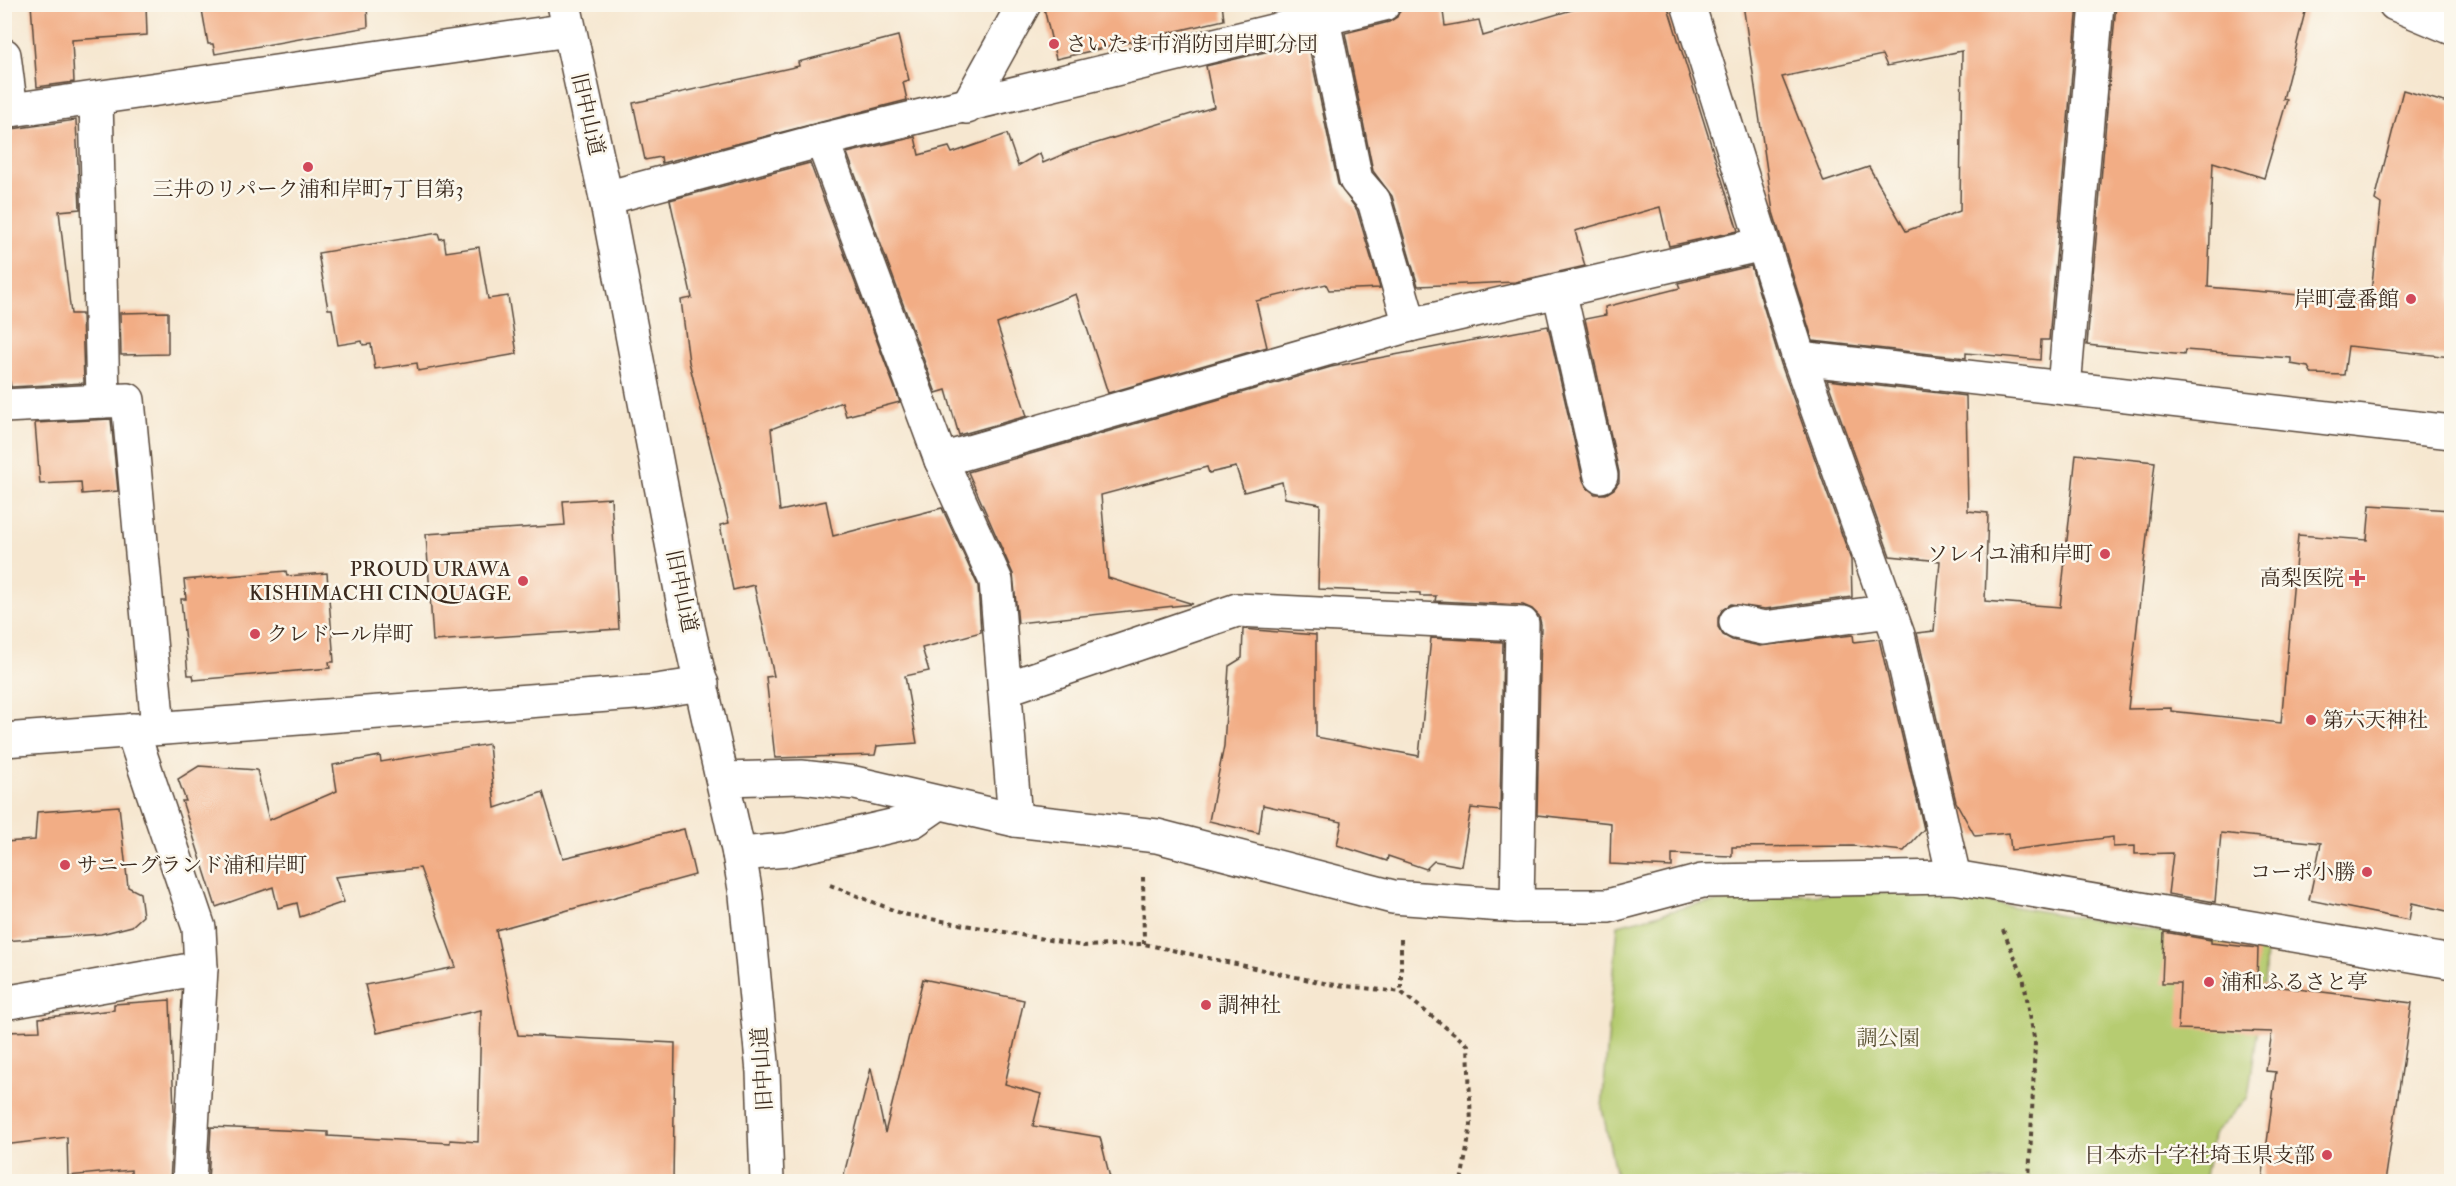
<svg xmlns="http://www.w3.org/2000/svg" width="2456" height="1186" viewBox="0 0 2456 1186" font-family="'IM FELL Double Pica','Noto Serif JP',serif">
  <rect width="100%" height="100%" fill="#fbf7ec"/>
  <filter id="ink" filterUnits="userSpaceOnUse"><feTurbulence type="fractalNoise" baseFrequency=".0167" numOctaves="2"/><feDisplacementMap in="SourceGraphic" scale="12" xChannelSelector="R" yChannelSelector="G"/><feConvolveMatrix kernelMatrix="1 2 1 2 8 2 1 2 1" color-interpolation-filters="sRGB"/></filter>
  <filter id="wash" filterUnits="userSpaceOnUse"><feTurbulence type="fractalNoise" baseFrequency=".008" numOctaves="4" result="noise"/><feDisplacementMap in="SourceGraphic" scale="24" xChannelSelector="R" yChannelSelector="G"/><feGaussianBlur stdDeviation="1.35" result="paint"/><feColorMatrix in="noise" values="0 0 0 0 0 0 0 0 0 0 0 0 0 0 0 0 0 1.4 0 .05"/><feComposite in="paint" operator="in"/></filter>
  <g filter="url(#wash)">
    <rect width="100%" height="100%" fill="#f6e7d0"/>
    <polygon fill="#b6cc71" stroke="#787b48" stroke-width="1.5" points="1926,892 2266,949 2264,987 2248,1097 2213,1135 2204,1181 1617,1181 1602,1108 1618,925 1698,904 1796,895"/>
    <g id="blocks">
      <g fill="#f2ad85" fill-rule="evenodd">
        <polygon points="31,4 146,4 147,35 72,40 74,82 37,87"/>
        <polygon points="201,4 367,4 368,27 215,54 213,44 208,44"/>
        <polygon points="1043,4 1222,4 1224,20 1056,59"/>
        <polygon points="1402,4 1442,4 1445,26 1479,20 1483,36 1592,4 1667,4 1738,231 1669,246 1660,207 1575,231 1585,266 1515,282 1418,286 1392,196 1373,171 1345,33 1389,22 1397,17"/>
        <path d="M 1743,4 L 2078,4 L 2049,340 L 2041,340 L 2040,360 L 1966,353 L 1966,358 L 1813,341 L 1773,212 ZM 1962,51 L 1960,211 L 1906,231 L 1869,167 L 1824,182 L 1782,77 L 1882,55 L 1887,66 Z"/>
        <polygon points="2116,4 2307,4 2283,99 2287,100 2264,178 2213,162 2208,287 2370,301 2381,204 2375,200 2403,90 2451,104 2451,357 2348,346 2344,375 2312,374 2308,367 2291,364 2291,358 2185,350 2184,355 2087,345"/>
        <polygon points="898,36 909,80 903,82 907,100 662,163 661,157 645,160 633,103 799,66 798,62"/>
        <polygon points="1308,42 1338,184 1357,210 1380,288 1329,290 1326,284 1256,301 1267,347 1108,393 1076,294 997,324 1027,416 959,435 946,390 936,393 847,153 915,137 919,155 949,147 952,153 1007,134 1018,166 1040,153 1043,163 1071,151 1214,107 1206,66"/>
        <polygon points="76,120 80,209 59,211 71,314 82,314 84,383 11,387 10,382 4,382 4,268 8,268 4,136 12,136 12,129"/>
        <polygon points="810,163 900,402 846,416 842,402 771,429 780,511 826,501 833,536 942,508 978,586 981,632 922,648 929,671 905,676 917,743 877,746 875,755 775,758 766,677 774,676 754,585 733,590 720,525 729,523 689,362 681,300 692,298 670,200"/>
        <polygon points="438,233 440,239 444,238 446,252 479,247 488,299 508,296 517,354 418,371 417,363 375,369 371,344 363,345 362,341 338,345 332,309 328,309 318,253"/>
        <polygon points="1751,266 1781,364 1851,560 1852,597 1765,609 1731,604 1722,610 1718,618 1718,627 1723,635 1732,640 1760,646 1853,635 1854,642 1879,639 1924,829 1904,851 1853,846 1732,847 1732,856 1672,854 1672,867 1610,864 1611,823 1537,815 1541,624 1539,616 1532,609 1523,605 1435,601 1436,596 1420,596 1420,593 1318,589 1320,504 1285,498 1282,482 1244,492 1236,467 1209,473 1207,467 1101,495 1108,578 1193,604 1018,623 1013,574 968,472 1331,367 1548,326 1583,480 1587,488 1595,494 1606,494 1614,489 1619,482 1619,472 1585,319 1606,315 1605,307 1680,288 1678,283"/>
        <polygon points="168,312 168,354 121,355 120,313"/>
        <polygon points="1827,380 1966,396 1968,511 1988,513 1985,601 2060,607 2076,454 2155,462 2128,709 2171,708 2171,711 2281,723 2298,535 2367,540 2370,505 2451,510 2451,912 2412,903 2409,920 2309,900 2321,843 2221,833 2215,902 2168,894 2173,853 2135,854 2135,846 2113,847 2113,837 2011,850 2009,833 1975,836 1956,802 1917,633 1934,631 1940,561 1890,556"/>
        <polygon points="111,419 118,491 82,494 81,482 40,484 35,423"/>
        <polygon points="611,498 619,629 433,641 426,534 565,525 563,501"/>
        <polygon points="286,571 287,576 327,573 334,662 329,662 330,668 194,680 193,675 188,675 181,599 186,599 184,580"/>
        <polygon points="1243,629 1316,635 1316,737 1419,756 1431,638 1503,642 1500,811 1471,808 1461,866 1434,861 1426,869 1388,856 1387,861 1337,845 1342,822 1263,805 1259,833 1209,821 1224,746 1229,666 1242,658"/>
        <polygon points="489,744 495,808 543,792 563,858 684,829 695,875 496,930 518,1035 675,1043 673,1182 208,1182 211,1127 328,1132 328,1136 450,1143 450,1140 478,1142 481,1010 377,1033 365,985 456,967 420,868 335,877 344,902 300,917 297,903 278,908 273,887 216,907 182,801 186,801 178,779 199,766 257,770 269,820 337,791 333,765 380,756 381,762"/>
        <polygon points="119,806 128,887 140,893 143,916 132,926 101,934 4,941 4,842 35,840 37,812"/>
        <polygon points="2164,932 2211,940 2211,943 2258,948 2257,984 2412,1003 2385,1182 2262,1182 2276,1072 2266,1071 2272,1032 2178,1029 2180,983 2162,983"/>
        <polygon points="923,979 1024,1000 1005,1084 1041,1094 1033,1126 1100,1137 1111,1182 842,1182 871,1068 885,1133"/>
        <polygon points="170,1000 174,1111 170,1182 131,1182 131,1170 68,1176 67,1137 4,1145 4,1032 40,1031 39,1018 114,1010 114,1004"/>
      </g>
    </g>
  </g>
  <g filter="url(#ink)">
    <use href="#blocks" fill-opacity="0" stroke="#574639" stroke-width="1.5"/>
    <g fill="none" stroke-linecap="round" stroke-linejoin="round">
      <g stroke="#574639" stroke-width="36">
        <g id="minor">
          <polyline points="1688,4 1799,358 1898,635 1954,877"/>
          <polyline points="2395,4 2452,28"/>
          <polyline points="1323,20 1356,180 1374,201 1410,325"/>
          <polyline points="4,55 11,110"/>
          <polyline points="96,99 103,401 128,400 158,728"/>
          <polyline points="967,107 1024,4"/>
          <polyline points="4,111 569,30"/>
          <polyline points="822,140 941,460 996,581 1015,820"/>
          <polyline points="606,198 822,140 1384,4"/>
          <polyline points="1559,290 1601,476"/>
          <polyline points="1799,358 2452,432"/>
          <polyline points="2064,388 2097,4"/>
          <polyline points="4,406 103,401"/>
          <polyline points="941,460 1410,325 1763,244"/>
          <polyline points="1736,622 1764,628 1890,611"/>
          <polyline points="1005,689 1237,610 1522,624 1517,906"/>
          <polyline points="132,730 199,928 201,968 189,1182"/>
          <polyline points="4,740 649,692 702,684"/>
          <polyline points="723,779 801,777 855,783 1015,820 1157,836 1393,897 1517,906 1608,906 1702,881 1954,877 2452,962"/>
          <polyline points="739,854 787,850 913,821 939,803"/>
          <polyline points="4,1003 201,968"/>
        </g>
      </g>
      <g stroke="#574639" stroke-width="36">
        <polyline id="major" points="564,4 606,198 688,627 739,854 746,895 763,1072 767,1182"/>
      </g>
      <g stroke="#574639" stroke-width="4" stroke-dasharray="4.5 4.5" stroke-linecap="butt">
        <polyline points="1143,877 1144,944"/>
        <polyline points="830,885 903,914 1083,946 1144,944 1328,984 1401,992 1468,1045 1471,1125 1461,1182"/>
        <polyline points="2003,930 2023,976 2035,1043 2029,1182"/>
        <polyline points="1401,939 1401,992"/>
      </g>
      <use href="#minor" stroke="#fff" stroke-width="33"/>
      <use href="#major" stroke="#fff" stroke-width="33"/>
    </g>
  </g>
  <g fill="#d1495b" stroke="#fbf7ec" stroke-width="2">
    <circle cx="1054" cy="44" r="6"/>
    <circle cx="308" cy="167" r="6"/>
    <circle cx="2411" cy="299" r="6"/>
    <circle cx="2105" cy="554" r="6"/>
    <path d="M2354 569h6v6h6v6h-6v6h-6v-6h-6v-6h6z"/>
    <circle cx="523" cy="581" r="6"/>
    <circle cx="255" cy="634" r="6"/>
    <circle cx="2311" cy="720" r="6"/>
    <circle cx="65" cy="865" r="6"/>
    <circle cx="2367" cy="872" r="6"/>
    <circle cx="2209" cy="982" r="6"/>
    <circle cx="1206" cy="1005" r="6"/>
    <circle cx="2327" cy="1155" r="6"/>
  </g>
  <g text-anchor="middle" stroke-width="5" stroke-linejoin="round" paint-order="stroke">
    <g font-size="21" fill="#3b2a1e" stroke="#fbf7ec" text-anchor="start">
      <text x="1066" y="51">さいたま市消防団岸町分団</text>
      <text x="308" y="196" text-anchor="middle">三井のリパーク浦和岸町7丁目第3</text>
      <text x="2399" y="306" text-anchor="end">岸町壹番館</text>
      <text x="2093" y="561" text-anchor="end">ソレイユ浦和岸町</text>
      <text x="511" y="576" text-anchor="end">PROUD URAWA<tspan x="511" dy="24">KISHIMACHI CINQUAGE</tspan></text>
      <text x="2344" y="585" text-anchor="end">高梨医院</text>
      <text x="267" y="641">クレドール岸町</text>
      <text x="2323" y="727">第六天神社</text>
      <text x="77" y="872">サニーグランド浦和岸町</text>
      <text x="2355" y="879" text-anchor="end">コーポ小勝</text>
      <text x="2221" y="989">浦和ふるさと亭</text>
      <text x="1218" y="1012">調神社</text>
      <text x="2315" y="1162" text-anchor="end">日本赤十字社埼玉県支部</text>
    </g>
    <g font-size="21" fill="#3b2a1e" stroke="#fbf7ec">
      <text transform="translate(588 114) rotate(77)" y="7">旧中山道</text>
      <text transform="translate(682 591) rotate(78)" y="7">旧中山道</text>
      <text transform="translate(762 1069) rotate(-94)" y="7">旧中山道</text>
    </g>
    <g font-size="21" fill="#5a5233" stroke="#fbf7ec">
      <text x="1888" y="1045">調公園</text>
    </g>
  </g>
  <rect width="2456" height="1186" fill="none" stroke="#fbf7ec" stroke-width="24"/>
</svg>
